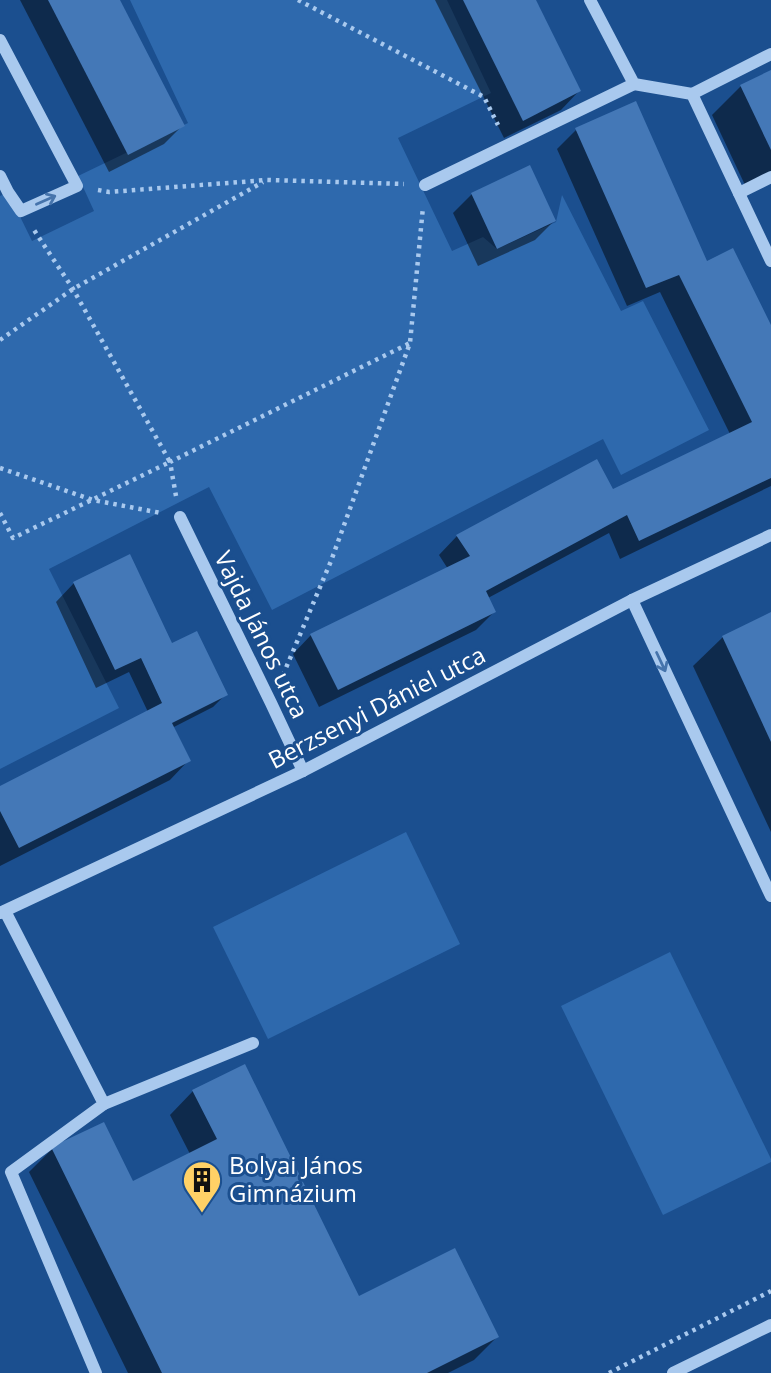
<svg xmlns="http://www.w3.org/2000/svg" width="771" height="1373" viewBox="0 0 771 1373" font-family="'Open Sans',sans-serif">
  <rect width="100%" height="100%" fill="#1b4f8f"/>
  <g fill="#2e69ad">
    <polygon points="130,0 447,0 491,93 398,138 452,251 483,237 497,249 556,222 562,195 621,311 643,301 709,430 621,475 603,439 272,610 209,487 49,569 119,708 0,769 0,196 8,192 32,241 94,211 78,176 188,123"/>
    <polygon points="406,832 460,944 268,1039 213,927"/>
    <polygon points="670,952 771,1159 771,1162 663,1215 561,1006"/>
  </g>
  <g fill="#0007">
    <polygon points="20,0 118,0 183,125 164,144 109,172"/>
    <polygon points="435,0 534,0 579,91 561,110 504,138"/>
    <polygon points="771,72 771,173 745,185 712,115 741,86"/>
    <polygon points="576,130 771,329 771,486 620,559 609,533 488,598 494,612 476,630 319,707 293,654 311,635 448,569 439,555 457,536 612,491 730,434 660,292 627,306 557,149"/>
    <polygon points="472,194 554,221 535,240 478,266 453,213"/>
    <polygon points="74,583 171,645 226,694 213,707 172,728 188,761 170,780 0,866 0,788 148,712 129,672 96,688 56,602"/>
    <polygon points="771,614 771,832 693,666 723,637"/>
    <polygon points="193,1091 359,1298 497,1337 474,1360 448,1373 128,1373 29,1172 52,1149 132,1183 190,1154 170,1115"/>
  </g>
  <g fill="#4478b7">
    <polygon points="48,0 120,0 185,126 128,155"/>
    <polygon points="463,0 536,0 581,91 523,121"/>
    <polygon points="771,70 771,150 740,85"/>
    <polygon points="636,101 707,261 733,248 771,325 771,478 639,541 627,515 486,591 496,612 338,690 310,634 470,556 456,535 597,459 613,489 752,422 679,275 646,288 575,128"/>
    <polygon points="530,165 556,221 497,249 471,193"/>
    <polygon points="130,554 172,643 197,631 228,695 172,723 191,761 19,848 0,811 0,786 162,703 141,658 115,670 73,582"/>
    <polygon points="771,612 771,742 722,636"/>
    <polygon points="245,1064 359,1296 455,1248 499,1337 427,1373 162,1373 51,1147 104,1122 133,1181 217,1139 192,1090"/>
  </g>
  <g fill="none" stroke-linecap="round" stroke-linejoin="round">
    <g stroke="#a9c9ee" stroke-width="4.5" stroke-dasharray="3.5 5" stroke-linecap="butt">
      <polyline points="298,0 484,97 498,125"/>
      <polyline points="98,190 109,192 267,180 404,184"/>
      <polyline points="0,340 73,289 263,182"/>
      <polyline points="0,468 93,500 161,513"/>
      <polyline points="176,496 170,462 410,343"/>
      <polyline points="0,513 13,538 170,462 73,289 34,230"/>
      <polyline points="283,675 331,561 410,343 423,207"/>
      <polyline points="609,1373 771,1291"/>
    </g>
    <g stroke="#a9c9ee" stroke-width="12">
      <polyline points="590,0 634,84 692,94 771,261"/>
      <polyline points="0,40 77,186 21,211 8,192 0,176"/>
      <polyline points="692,94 771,54"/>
      <polyline points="425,185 634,84"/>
      <polyline points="739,193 771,177"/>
      <polyline points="180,517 271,703 303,771"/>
      <polyline points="632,600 771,896"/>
      <polyline points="5,911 104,1104 11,1172 96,1373"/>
      <polyline points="0,913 303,771 632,600 771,535"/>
      <polyline points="104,1104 253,1043"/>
      <polyline points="673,1373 771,1325"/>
    </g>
  </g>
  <defs><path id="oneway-shaft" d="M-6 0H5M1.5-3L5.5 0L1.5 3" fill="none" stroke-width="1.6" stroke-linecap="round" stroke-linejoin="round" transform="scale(1.75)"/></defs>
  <g stroke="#4674ac">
    <use href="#oneway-shaft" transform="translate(46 200) rotate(-24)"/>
    <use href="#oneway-shaft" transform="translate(661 662) rotate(65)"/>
  </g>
  <defs>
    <g id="building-pin" transform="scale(2.0125)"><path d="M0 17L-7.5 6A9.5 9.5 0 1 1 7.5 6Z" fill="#ffd166" stroke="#1b4f8f"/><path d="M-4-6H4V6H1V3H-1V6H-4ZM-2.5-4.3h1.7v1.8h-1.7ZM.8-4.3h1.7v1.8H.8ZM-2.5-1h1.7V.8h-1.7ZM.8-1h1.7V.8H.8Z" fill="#111"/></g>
  </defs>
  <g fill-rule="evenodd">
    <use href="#building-pin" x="202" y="1180"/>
  </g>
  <g text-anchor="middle" stroke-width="6" stroke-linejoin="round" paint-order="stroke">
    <g font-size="24" fill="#fff" stroke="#1b4f8f">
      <text transform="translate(261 635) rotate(64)" y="8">Vajda János utca</text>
      <text transform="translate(377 708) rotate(-27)" y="8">Berzsenyi Dániel utca</text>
    </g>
    <g font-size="24" fill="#fff" stroke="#1b4f8f" text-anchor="start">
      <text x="229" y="1174">Bolyai János<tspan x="229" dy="28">Gimnázium</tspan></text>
    </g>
  </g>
</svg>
